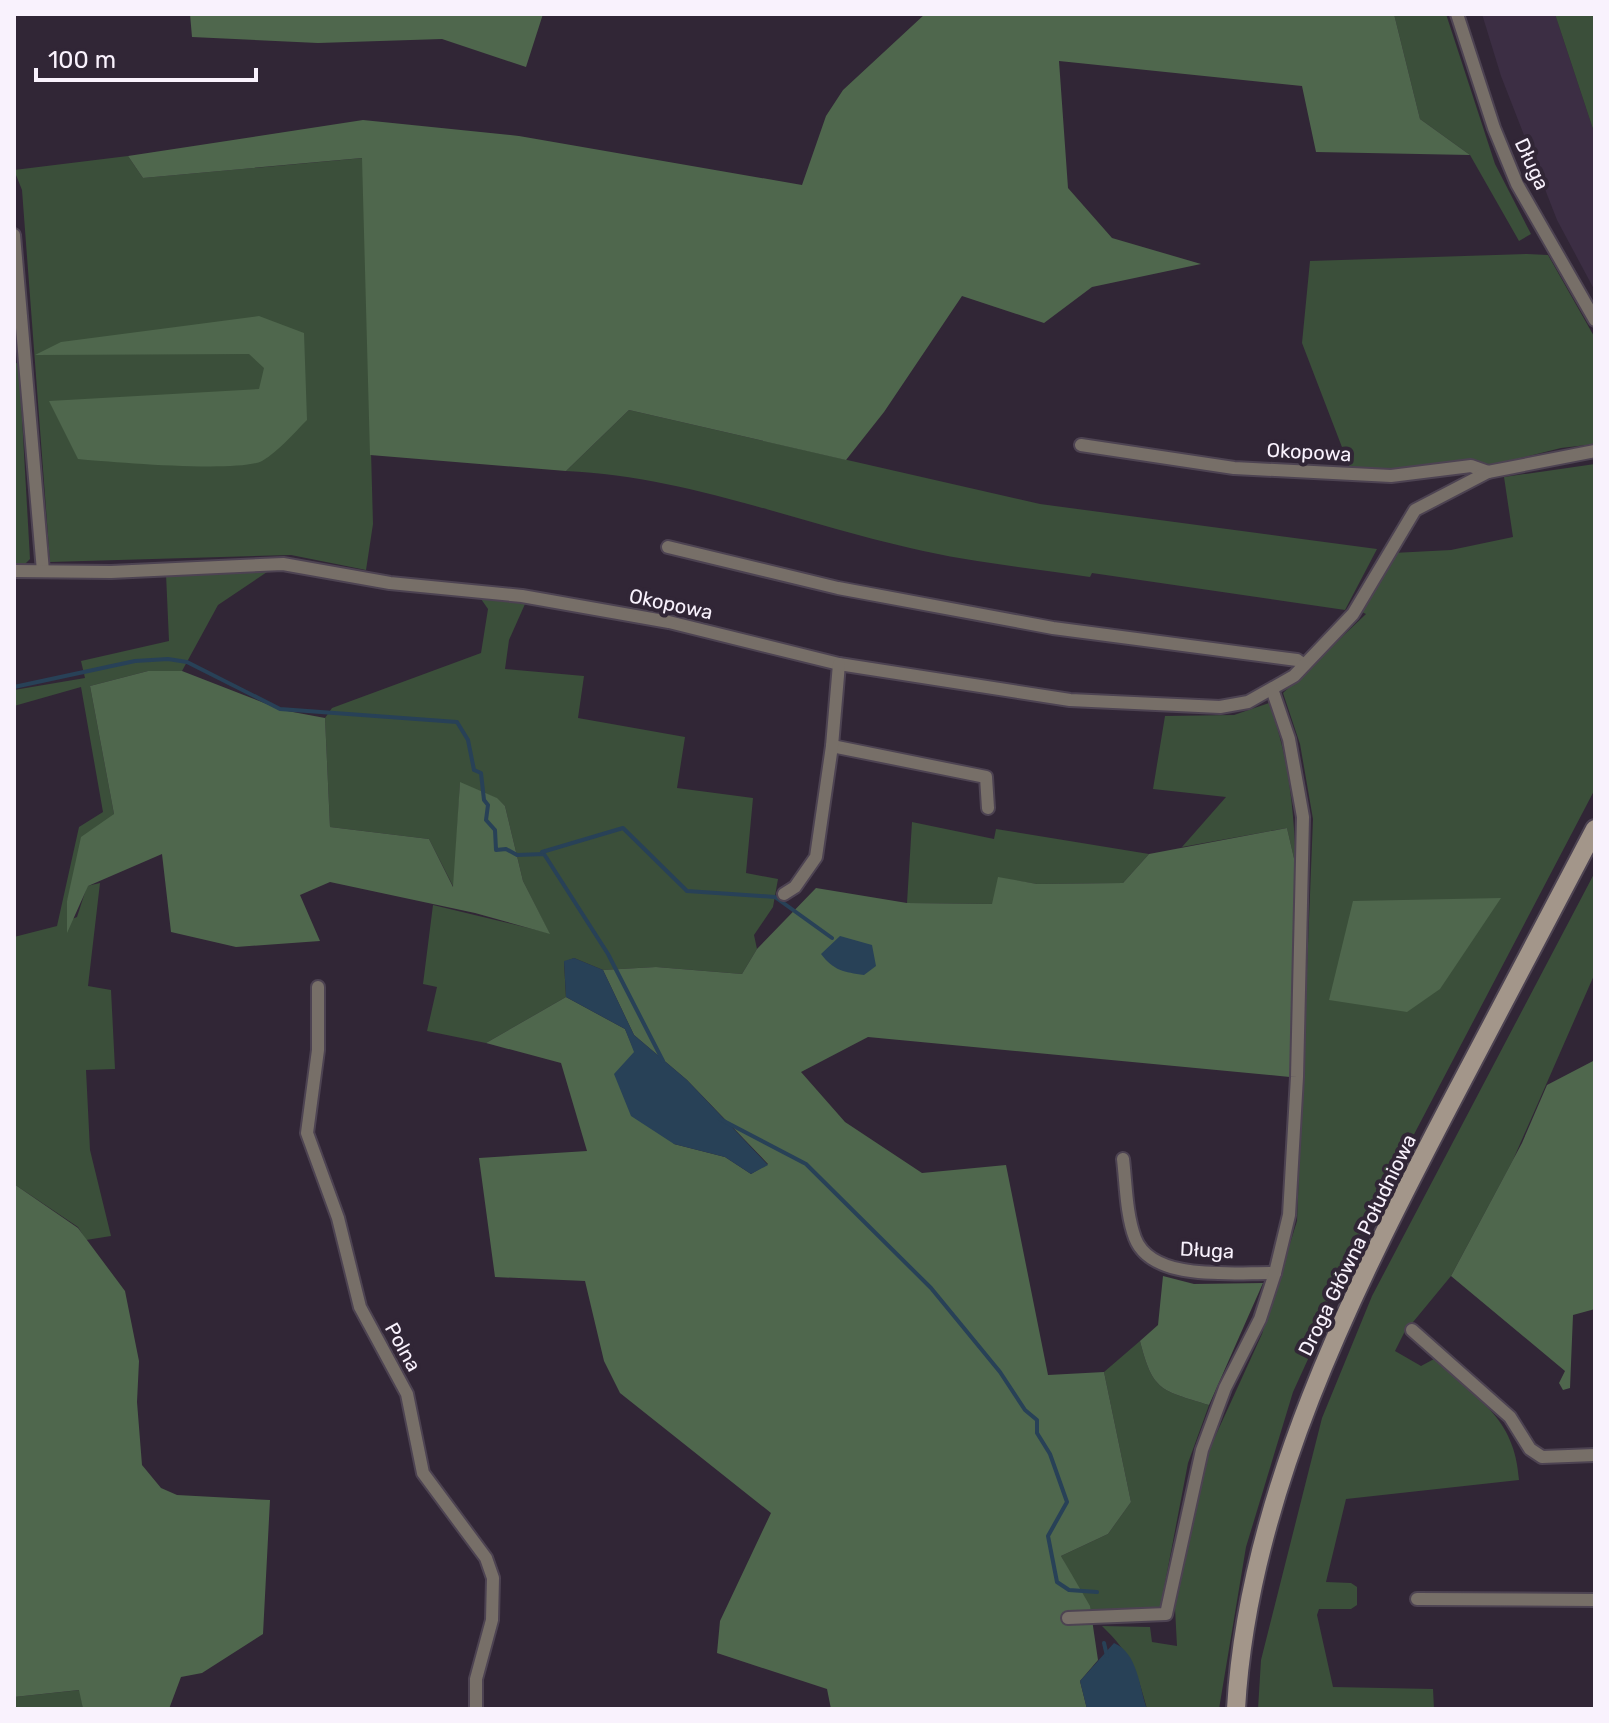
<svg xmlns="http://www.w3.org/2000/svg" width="1609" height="1723" viewBox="0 0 1609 1723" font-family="Rubik,sans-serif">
  <rect width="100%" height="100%" fill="#312636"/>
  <polygon fill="#3c2e44" points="1482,14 1555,14 1595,135 1595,291 1557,220 1501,76"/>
  <g fill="#3b4f3a">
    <polygon points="1394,14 1446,14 1495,164 1531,234 1519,241 1470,155 1420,119"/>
    <polygon points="1555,14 1595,14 1595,135"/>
    <polygon points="128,156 143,178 363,158 373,524 366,570 291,555 50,562 22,190 14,170"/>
    <polygon points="1527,254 1548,255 1595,338 1595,444 1561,448 1489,466 1472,459 1394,471 1350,468 1302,343 1310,261"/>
    <polygon points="14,361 19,365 30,559 24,565 14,565"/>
    <path d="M 629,410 L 1040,504 L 1377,549 L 1345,610 L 1092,573 L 1090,577 C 1030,568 969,562 910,548 C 796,522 684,476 566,471 Z"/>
    <path d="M 1595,464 L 1595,789 L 1388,1184 L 1293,1392 L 1246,1547 L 1219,1709 L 1147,1709 C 1137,1671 1131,1654 1102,1626 L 1150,1627 L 1152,1642 L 1177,1646 L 1175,1608 L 1209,1450 L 1262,1334 L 1297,1221 L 1313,819 L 1300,744 L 1283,693 L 1366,614 L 1362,612 L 1393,553 L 1451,550 L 1513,537 L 1504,477 Z"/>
    <polygon points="273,568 218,605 182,671 148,671 90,686 114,814 67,901 67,921 77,917 87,886 100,883 88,986 111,990 115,1069 86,1070 90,1150 111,1236 86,1240 78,1227 14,1184 14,937 57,926 79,827 103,812 81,687 14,706 14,690 85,678 81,661 169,641 166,574"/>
    <polygon points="479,596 525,604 509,640 505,669 584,676 578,718 685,737 677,788 753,798 746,873 778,879 773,907 754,935 757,949 742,974 656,967 603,970 574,958 564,962 566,997 486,1043 427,1031 437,987 423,984 433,905 549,933 523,881 505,806 496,798 460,783 454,888 429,839 330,827 325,718 332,708 481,653 488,609"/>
    <path d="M 1269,703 C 1289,756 1294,811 1296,867 L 1287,828 L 1182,847 L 1226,797 L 1153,789 L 1165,716 L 1234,715 Z"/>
    <polygon points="912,822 994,839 996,829 1149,854 1123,883 1037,884 999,878 993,904 907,903"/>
    <path d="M 1595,872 L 1595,973 L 1513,1160 L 1451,1276 L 1404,1333 L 1395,1351 L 1421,1366 L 1434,1359 C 1477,1399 1515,1417 1519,1480 L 1346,1499 L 1326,1582 L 1351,1583 L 1357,1587 L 1357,1605 L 1351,1609 L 1319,1609 L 1317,1615 L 1333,1687 L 1433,1689 L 1434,1709 L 1258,1709 L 1261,1660 L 1322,1418 L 1372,1296 Z"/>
    <path d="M 1140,1341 C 1153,1392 1161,1390 1209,1405 L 1188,1463 L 1160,1609 L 1091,1612 L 1061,1556 L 1108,1534 L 1131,1502 L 1104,1372 Z"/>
    <polygon points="80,1690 83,1709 14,1709 14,1697"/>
  </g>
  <g fill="#4f674d">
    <polygon points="190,14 543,14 526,67 442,39 318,43 192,37"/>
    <polygon points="925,14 1394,14 1420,119 1470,155 1316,152 1302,86 1059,61 1068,188 1112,238 1201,264 1092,287 1044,323 962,296 884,412 846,460 629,410 566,471 370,455 362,158 143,178 128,156 363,120 519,136 802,185 826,116 843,90"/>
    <path d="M 259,316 L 304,333 L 307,420 C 293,434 279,451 262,461 C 239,473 110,462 78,459 L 49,401 L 259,389 L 264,368 L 249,354 L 35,355 L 61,342 Z"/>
    <polygon points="148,671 182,671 282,710 325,718 330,827 429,839 453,887 460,782 497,798 505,806 523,881 550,934 475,913 330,882 300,895 320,941 236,947 171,932 162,854 88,886 67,933 67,901 81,837 114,814 90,686"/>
    <polygon points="1287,828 1296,867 1290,1077 868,1037 801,1072 845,1122 922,1173 1006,1165 1048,1375 1104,1372 1131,1502 1108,1534 1061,1556 1090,1606 1098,1660 1080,1681 1087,1709 831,1709 827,1689 717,1653 720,1621 771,1513 620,1393 604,1361 585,1281 495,1277 479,1158 587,1151 561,1063 486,1043 566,997 625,1029 674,1144 725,1157 751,1174 768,1164 687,1080 634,1035 603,970 656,967 742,974 757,949 816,888 907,903 992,904 998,877 1037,884 1123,883 1149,854"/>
    <polygon points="1501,898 1440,989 1407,1012 1329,1000 1353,901"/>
    <polygon points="1595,1060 1595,1309 1573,1315 1570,1388 1563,1390 1559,1383 1565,1371 1451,1276 1522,1143 1547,1085"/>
    <polygon points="14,1184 78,1228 125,1291 139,1361 137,1402 142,1465 161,1488 177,1495 270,1500 263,1634 202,1673 181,1677 169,1709 83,1709 79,1690 14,1697"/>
    <path d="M 1163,1276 L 1194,1284 L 1263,1283 L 1209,1405 C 1161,1390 1153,1392 1140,1341 L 1158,1325 Z"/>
  </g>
  <g fill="#284157">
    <path d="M 840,936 L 872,945 L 876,966 L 864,975 C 844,972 834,971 821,954 Z"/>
    <polygon points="574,958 603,970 634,1035 687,1080 768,1165 751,1174 725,1157 674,1144 631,1116 614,1074 634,1052 625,1029 566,997 564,961"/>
    <path d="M 1114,1643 C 1138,1653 1139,1687 1147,1709 L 1087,1709 L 1080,1681 Z"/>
  </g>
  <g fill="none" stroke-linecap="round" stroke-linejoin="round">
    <g stroke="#284157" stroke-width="4">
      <polyline points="14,687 135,661 168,659 187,662 280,709 457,722 468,740 474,770 481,773 484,800 488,805 486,820 495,830 496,850 506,849 517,855 544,854 608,954 663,1061"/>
      <polyline points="542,852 623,828 687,891 775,897 832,938"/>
      <polyline points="720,1119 806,1164 931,1288 1000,1372 1025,1410 1037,1420 1037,1433 1050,1454 1067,1502 1048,1536 1057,1582 1069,1590 1097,1592"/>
      <polyline points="1104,1643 1107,1656"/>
    </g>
    <g stroke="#4d4352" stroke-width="16">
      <g id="minor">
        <polyline points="1457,14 1494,128 1517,184 1595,320"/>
        <polyline points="14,235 43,571"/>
        <polyline points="1081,445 1234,468 1391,476 1471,466 1488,472"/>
        <polyline points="668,547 838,588 1053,628 1297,660 1304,665"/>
        <polyline points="14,571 111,572 283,564 390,583 522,596 669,622 839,664 1070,700 1220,707 1248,702 1294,676 1353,614 1415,510 1488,472 1595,451"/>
        <polyline points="832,746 986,777 988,808"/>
        <polyline points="784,894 795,887 816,857 832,746 839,664"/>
        <polyline points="318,987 318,1050 307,1133 338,1218 360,1307 407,1394 423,1473 486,1558 493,1578 492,1620 476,1679 476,1709"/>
        <path d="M 1123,1159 C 1126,1184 1126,1214 1135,1238 C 1152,1283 1236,1272 1275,1273"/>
        <polyline points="1412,1330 1510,1417 1530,1449 1542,1457 1595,1455"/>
        <polyline points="1417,1599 1595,1600"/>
        <polyline points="1068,1618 1166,1614 1202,1450 1225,1388 1260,1319 1275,1273 1289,1215 1297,1077 1303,817 1289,739 1272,689"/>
      </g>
    </g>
    <g stroke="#4d4352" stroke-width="22">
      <path id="secondary" d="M 1236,1709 C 1248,1497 1352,1292 1448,1108 C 1497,1015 1546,922 1595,829"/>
    </g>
    <use href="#minor" stroke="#776f68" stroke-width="12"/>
    <use href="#secondary" stroke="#a3968a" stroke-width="18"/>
  </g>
  <g text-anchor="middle" stroke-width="8" stroke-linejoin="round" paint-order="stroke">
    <g font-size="20" fill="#f9f2fd" stroke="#312636">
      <text transform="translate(1532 164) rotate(65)" y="7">Długa</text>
      <text transform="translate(1309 452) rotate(3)" y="7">Okopowa</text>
      <text transform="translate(671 604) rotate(12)" y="7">Okopowa</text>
      <text transform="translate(1357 1245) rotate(-64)" y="7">Droga Główna Południowa</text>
      <text transform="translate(1207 1250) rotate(3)" y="7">Długa</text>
      <text transform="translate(403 1347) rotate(61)" y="7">Polna</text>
    </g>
  </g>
  <rect width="1609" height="1723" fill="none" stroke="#f9f2fd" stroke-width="32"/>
  <path d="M36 68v12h220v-12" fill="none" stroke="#f9f2fd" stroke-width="4"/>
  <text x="48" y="68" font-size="24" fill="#f9f2fd" stroke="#312636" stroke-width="6" paint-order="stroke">100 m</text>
</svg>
